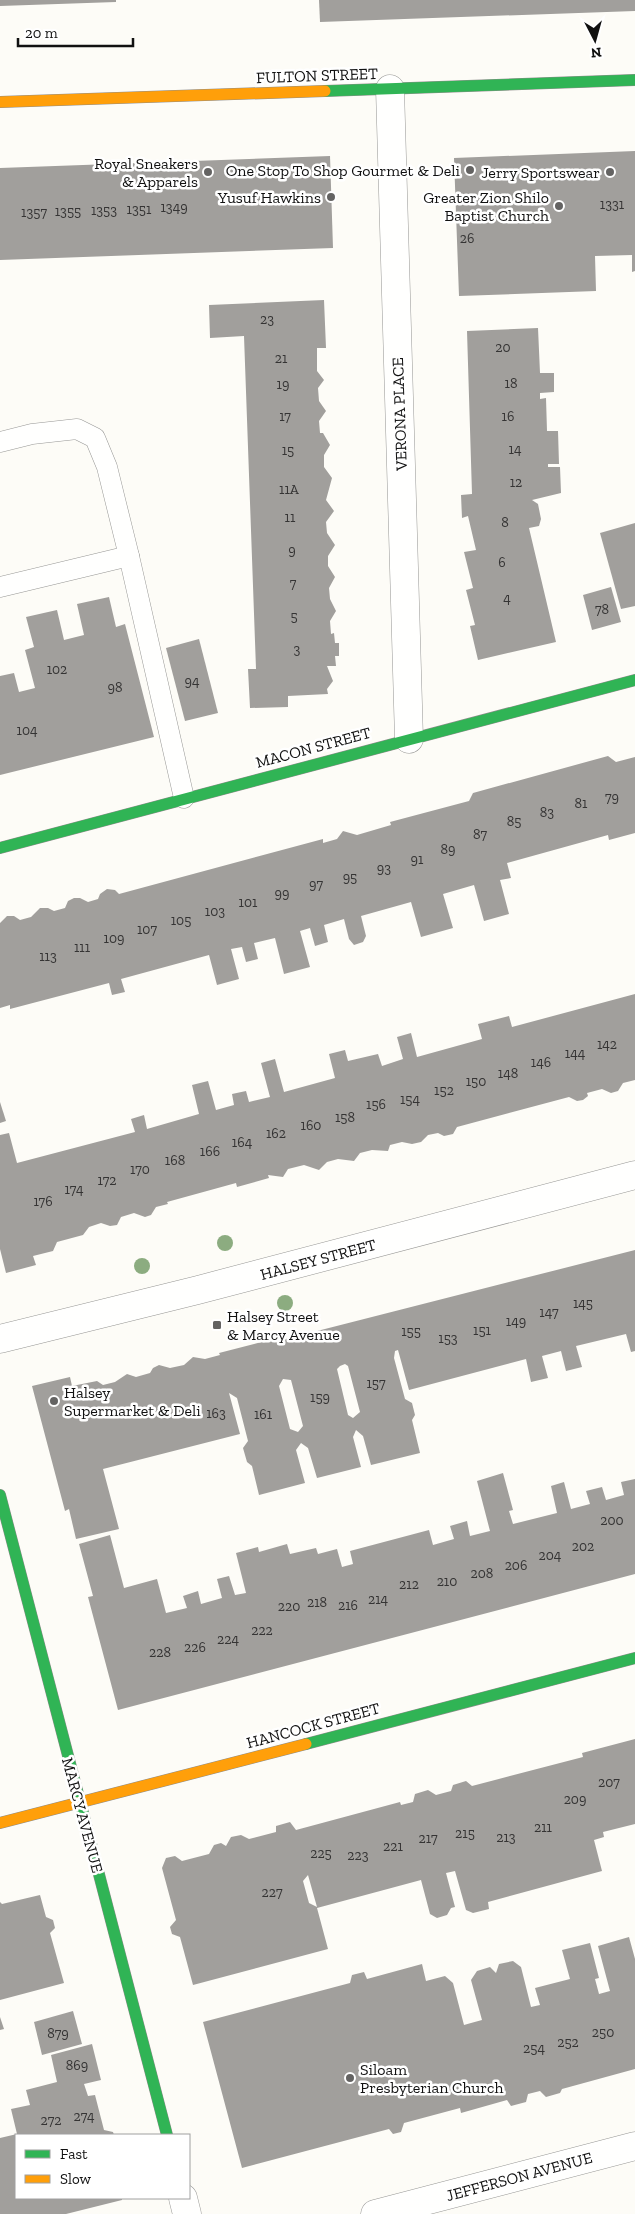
<svg xmlns="http://www.w3.org/2000/svg" width="635" height="2214" viewBox="0 0 635 2214" font-family="'Zilla Slab',serif">
  <rect width="100%" height="100%" fill="#fdfcf7"/>
  <g fill="#a19f9c" fill-rule="evenodd">
    <polygon points="0,0 116,0 116,2 0,6"/>
    <polygon points="319,0 635,0 635,11 320,22"/>
    <polygon points="635,151 635,271 632,272 632,255 595,256 596,291 459,296 454,158"/>
    <polygon points="330,156 333,248 0,260 0,168"/>
    <polygon points="324,300 326,348 317,348 317,371 324,380 318,388 319,401 326,411 319,421 320,433 323,433 330,445 324,455 324,467 332,478 326,500 334,511 326,522 327,533 335,545 328,556 328,566 335,577 329,588 330,599 336,611 330,621 331,634 334,633 335,643 339,643 339,656 335,656 336,666 327,666 333,681 327,689 328,694 288,696 288,707 250,708 248,669 256,669 244,336 210,338 209,305"/>
    <polygon points="538,328 540,373 554,373 554,392 540,393 540,399 546,398 547,431 558,431 559,464 548,464 548,467 560,467 561,493 532,500 538,504 541,519 539,526 529,528 556,642 478,660 470,626 475,625 466,590 473,588 464,552 476,550 468,516 462,518 461,495 472,494 467,331"/>
    <polygon points="635,523 635,606 621,609 600,533"/>
    <polygon points="611,587 621,622 592,630 583,595"/>
    <polygon points="109,597 116,627 125,624 154,737 0,775 0,676 14,673 19,692 35,688 25,650 34,647 26,617 57,610 64,640 84,635 77,604"/>
    <polygon points="199,639 218,713 185,721 166,648"/>
    <polygon points="608,756 616,762 635,757 635,833 609,840 608,835 507,863 511,878 500,880 509,914 484,921 474,885 443,894 453,928 421,937 411,902 361,916 366,936 363,942 354,945 349,939 344,919 324,925 328,942 315,946 310,928 300,931 310,967 284,974 275,938 254,943 258,959 246,962 242,947 231,949 239,979 217,985 209,955 121,979 125,992 112,995 109,983 10,1009 10,1005 0,1008 0,923 7,916 14,916 20,920 31,917 40,908 48,908 54,911 65,908 68,901 74,898 80,898 88,902 98,899 100,894 107,889 115,890 119,894 323,839 323,843 337,839 343,831 357,835 391,825 390,822 469,801 473,793"/>
    <polygon points="635,994 635,1080 623,1083 618,1091 611,1093 602,1089 587,1093 588,1096 583,1100 577,1101 569,1097 457,1127 453,1134 444,1136 438,1133 428,1135 421,1142 412,1144 402,1142 390,1145 388,1151 372,1150 360,1153 354,1161 338,1159 327,1162 319,1170 304,1165 288,1169 283,1177 268,1175 269,1178 237,1187 236,1183 167,1202 168,1204 156,1207 151,1215 145,1217 134,1213 121,1217 117,1225 110,1226 101,1223 89,1227 83,1235 57,1242 53,1251 33,1256 36,1265 6,1273 0,1249 0,1135 9,1133 17,1163 135,1132 131,1119 144,1115 147,1129 199,1114 192,1085 208,1081 216,1110 234,1105 232,1094 246,1091 249,1102 270,1097 261,1063 275,1059 284,1092 335,1078 329,1054 345,1050 348,1061 378,1054 382,1066 403,1059 397,1037 411,1033 417,1057 482,1039 478,1024 509,1016 512,1027"/>
    <polygon points="0,1102 6,1121 0,1123"/>
    <path d="M 635,1250 L 635,1351 L 631,1352 L 626,1334 L 576,1346 L 582,1367 L 566,1371 L 561,1351 L 542,1356 L 548,1378 L 531,1382 L 526,1359 L 409,1390 L 398,1350 L 395,1351 L 394,1358 L 405,1399 L 412,1403 L 415,1415 L 412,1420 L 420,1453 L 371,1465 L 363,1436 L 356,1430 L 353,1437 L 361,1467 L 317,1478 L 308,1448 L 301,1443 L 296,1450 L 305,1483 L 259,1495 L 252,1466 L 247,1462 L 243,1448 L 248,1441 L 237,1398 L 229,1393 L 240,1434 L 103,1469 L 119,1529 L 76,1539 L 69,1509 L 65,1511 L 32,1386 L 70,1377 L 72,1386 L 97,1381 L 103,1385 L 115,1382 L 127,1374 L 136,1377 L 150,1373 L 153,1368 L 159,1365 L 170,1368 L 184,1365 L 193,1357 L 205,1359 L 220,1355 L 219,1353 L 273,1339 L 274,1342 ZM 345,1364 L 348,1366 L 360,1412 L 353,1418 L 348,1415 L 337,1369 L 340,1366 ZM 283,1379 L 291,1380 L 303,1426 L 298,1432 L 290,1429 L 279,1386 Z"/>
    <polygon points="503,1473 513,1510 509,1511 513,1524 557,1513 551,1486 564,1482 571,1509 590,1504 586,1491 602,1487 606,1500 624,1495 621,1482 635,1479 635,1574 118,1710 88,1597 93,1596 79,1544 110,1535 124,1588 157,1579 166,1613 187,1608 183,1596 198,1591 201,1604 222,1598 217,1579 229,1576 235,1595 246,1593 236,1553 258,1547 259,1552 287,1544 290,1554 316,1548 318,1554 337,1549 342,1567 353,1564 350,1551 429,1530 433,1545 454,1539 450,1526 467,1521 470,1536 490,1531 477,1481"/>
    <path d="M 635,1739 L 635,1824 L 603,1832 L 604,1837 L 594,1840 L 602,1871 L 488,1902 L 489,1909 L 473,1913 L 466,1910 L 455,1871 L 446,1873 L 455,1907 L 451,1908 L 447,1915 L 437,1918 L 430,1914 L 421,1880 L 317,1908 L 328,1949 L 193,1985 L 180,1937 L 172,1934 L 170,1927 L 176,1920 L 162,1868 L 166,1858 L 175,1856 L 182,1861 L 209,1854 L 214,1845 L 221,1843 L 226,1846 L 231,1837 L 241,1835 L 249,1839 L 276,1832 L 276,1826 L 290,1822 L 296,1830 L 400,1802 L 401,1805 L 413,1802 L 415,1794 L 428,1790 L 436,1795 L 451,1791 L 453,1785 L 466,1781 L 472,1786 L 583,1757 L 582,1753 ZM 308,1875 L 317,1907 L 309,1903 L 303,1881 Z"/>
    <polygon points="40,1895 46,1917 53,1920 55,1928 50,1933 64,1983 0,2000 0,1902 2,1904"/>
    <polygon points="629,1937 635,1959 635,2069 562,2089 560,2093 546,2097 540,2091 528,2094 526,2102 511,2106 507,2100 461,2113 460,2108 404,2123 401,2132 393,2134 389,2129 242,2168 203,2022 350,1983 352,1975 364,1972 367,1979 422,1964 426,1981 445,1976 453,1983 464,2025 471,2023 482,2020 471,1980 477,1971 490,1967 496,1973 499,1964 513,1961 521,1967 531,2007 540,2005 535,1988 570,1979 562,1950 590,1943 599,1978 595,1979 599,1994 610,1991 598,1946"/>
    <polygon points="73,2011 82,2044 42,2055 34,2022"/>
    <polygon points="0,2017 4,2029 0,2030"/>
    <polygon points="92,2044 101,2080 84,2084 88,2096 95,2095 104,2130 113,2132 114,2135 16,2135 16,2198 122,2198 122,2200 66,2214 0,2214 0,2138 17,2134 11,2109 30,2105 26,2090 57,2082 51,2055"/>
  </g>
  <g fill="none" stroke-linecap="round" stroke-linejoin="round">
    <g stroke="#979795" stroke-width="21">
      <g id="lane">
        <polyline points="0,442 32,434 77,429 95,438 107,467 129,556 184,798"/>
        <polyline points="0,587 129,556"/>
      </g>
    </g>
    <g stroke="#979795" stroke-width="29">
      <g id="street">
        <polyline points="390,89 409,739"/>
        <polyline points="0,1339 198,1290 635,1175"/>
        <polyline points="183,2198 187,2214"/>
        <polyline points="375,2214 635,2146"/>
      </g>
    </g>
    <g stroke="#8e8d8b" stroke-width="12">
      <g id="fast">
        <polyline points="325,91 635,80"/>
        <polyline points="0,848 635,680"/>
        <polyline points="0,1495 167,2135"/>
        <polyline points="306,1744 635,1658"/>
      </g>
    </g>
    <g stroke="#8e8d8b" stroke-width="12">
      <g id="slow">
        <polyline points="0,102 325,91"/>
        <polyline points="0,1823 306,1744"/>
      </g>
    </g>
    <use href="#lane" stroke="#fffffe" stroke-width="20"/>
    <use href="#street" stroke="#fffffe" stroke-width="28"/>
    <use href="#fast" stroke="#30b455" stroke-width="11"/>
    <use href="#slow" stroke="#ff9f0a" stroke-width="11"/>
  </g>
  <g fill="#8cac80">
    <circle cx="225" cy="1243" r="8"/>
    <circle cx="142" cy="1266" r="8"/>
    <circle cx="285" cy="1303" r="8"/>
  </g>
  <g fill="#646362" stroke="#fff" stroke-width="2">
    <circle cx="470" cy="170" r="5"/>
    <circle cx="208" cy="172" r="5"/>
    <circle cx="610" cy="172" r="5"/>
    <circle cx="331" cy="197" r="5"/>
    <circle cx="559" cy="206" r="5"/>
    <rect x="212" y="1320" width="10" height="10" rx="2.5"/>
    <circle cx="54" cy="1401" r="5"/>
    <circle cx="350" cy="2078" r="5"/>
  </g>
  <g text-anchor="middle" stroke-width="5" stroke-linejoin="round" paint-order="stroke">
    <g font-size="14" fill="#353434">
      <text x="612" y="209">1331</text>
      <text x="174" y="212">1349</text>
      <text x="139" y="214">1351</text>
      <text x="104" y="215">1353</text>
      <text x="68" y="216">1355</text>
      <text x="34" y="217">1357</text>
      <text x="467" y="243">26</text>
      <text x="267" y="324">23</text>
      <text x="503" y="352">20</text>
      <text x="281" y="363">21</text>
      <text x="511" y="388">18</text>
      <text x="283" y="389">19</text>
      <text x="285" y="421">17</text>
      <text x="508" y="421">16</text>
      <text x="515" y="454">14</text>
      <text x="288" y="455">15</text>
      <text x="516" y="487">12</text>
      <text x="289" y="494">11A</text>
      <text x="290" y="522">11</text>
      <text x="505" y="527">8</text>
      <text x="292" y="555">9</text>
      <text x="502" y="567">6</text>
      <text x="293" y="588">7</text>
      <text x="507" y="603">4</text>
      <text x="602" y="614">78</text>
      <text x="294" y="621">5</text>
      <text x="297" y="654">3</text>
      <text x="57" y="674">102</text>
      <text x="192" y="686">94</text>
      <text x="115" y="692">98</text>
      <text x="27" y="735">104</text>
      <text x="612" y="802">79</text>
      <text x="581" y="808">81</text>
      <text x="547" y="817">83</text>
      <text x="514" y="826">85</text>
      <text x="480" y="839">87</text>
      <text x="448" y="854">89</text>
      <text x="417" y="864">91</text>
      <text x="384" y="873">93</text>
      <text x="350" y="882">95</text>
      <text x="316" y="889">97</text>
      <text x="282" y="898">99</text>
      <text x="248" y="907">101</text>
      <text x="215" y="916">103</text>
      <text x="181" y="925">105</text>
      <text x="147" y="934">107</text>
      <text x="114" y="943">109</text>
      <text x="82" y="952">111</text>
      <text x="48" y="961">113</text>
      <text x="607" y="1049">142</text>
      <text x="575" y="1058">144</text>
      <text x="541" y="1067">146</text>
      <text x="508" y="1078">148</text>
      <text x="476" y="1086">150</text>
      <text x="444" y="1095">152</text>
      <text x="410" y="1104">154</text>
      <text x="376" y="1109">156</text>
      <text x="345" y="1122">158</text>
      <text x="311" y="1130">160</text>
      <text x="276" y="1138">162</text>
      <text x="242" y="1147">164</text>
      <text x="210" y="1156">166</text>
      <text x="175" y="1165">168</text>
      <text x="140" y="1174">170</text>
      <text x="107" y="1185">172</text>
      <text x="74" y="1194">174</text>
      <text x="43" y="1206">176</text>
      <text x="583" y="1308">145</text>
      <text x="549" y="1317">147</text>
      <text x="516" y="1326">149</text>
      <text x="482" y="1335">151</text>
      <text x="411" y="1336">155</text>
      <text x="448" y="1343">153</text>
      <text x="376" y="1388">157</text>
      <text x="320" y="1402">159</text>
      <text x="216" y="1418">163</text>
      <text x="263" y="1419">161</text>
      <text x="612" y="1525">200</text>
      <text x="583" y="1551">202</text>
      <text x="550" y="1560">204</text>
      <text x="516" y="1570">206</text>
      <text x="482" y="1578">208</text>
      <text x="447" y="1586">210</text>
      <text x="409" y="1589">212</text>
      <text x="378" y="1604">214</text>
      <text x="317" y="1607">218</text>
      <text x="348" y="1610">216</text>
      <text x="289" y="1611">220</text>
      <text x="262" y="1635">222</text>
      <text x="228" y="1644">224</text>
      <text x="195" y="1652">226</text>
      <text x="160" y="1657">228</text>
      <text x="609" y="1787">207</text>
      <text x="575" y="1804">209</text>
      <text x="543" y="1832">211</text>
      <text x="465" y="1838">215</text>
      <text x="506" y="1842">213</text>
      <text x="428" y="1843">217</text>
      <text x="393" y="1851">221</text>
      <text x="321" y="1858">225</text>
      <text x="358" y="1860">223</text>
      <text x="272" y="1897">227</text>
      <text x="603" y="2037">250</text>
      <text x="58" y="2038">879</text>
      <text x="568" y="2047">252</text>
      <text x="534" y="2053">254</text>
      <text x="77" y="2070">869</text>
      <text x="84" y="2121">274</text>
      <text x="51" y="2125">272</text>
    </g>
    <g font-size="16" fill="#111" stroke="#fff">
      <text transform="translate(317 75) rotate(-2)" y="6">FULTON STREET</text>
      <text transform="translate(399 414) rotate(-92)" y="6">VERONA PLACE</text>
      <text transform="translate(313 747) rotate(-15)" y="6">MACON STREET</text>
      <text transform="translate(318 1259) rotate(-15)" y="6">HALSEY STREET</text>
      <text transform="translate(313 1725) rotate(-15)" y="6">HANCOCK STREET</text>
      <text transform="translate(83 1815) rotate(75)" y="6">MARCY AVENUE</text>
      <text transform="translate(519 2176) rotate(-15)" y="6">JEFFERSON AVENUE</text>
    </g>
    <g font-size="16" fill="#111" stroke="#fff" text-anchor="end">
      <text x="198" y="169">Royal Sneakers<tspan x="198" dy="18">&amp; Apparels</tspan></text>
      <text x="460" y="176">One Stop To Shop Gourmet &amp; Deli</text>
      <text x="600" y="178">Jerry Sportswear</text>
      <text x="321" y="203">Yusuf Hawkins</text>
      <text x="549" y="203">Greater Zion Shilo<tspan x="549" dy="18">Baptist Church</tspan></text>
      <text x="227" y="1322" text-anchor="start">Halsey Street<tspan x="227" dy="18">&amp; Marcy Avenue</tspan></text>
      <text x="64" y="1398" text-anchor="start">Halsey<tspan x="64" dy="18">Supermarket &amp; Deli</tspan></text>
      <text x="360" y="2075" text-anchor="start">Siloam<tspan x="360" dy="18">Presbyterian Church</tspan></text>
    </g>
  </g>
  <rect x="15" y="2134" width="175" height="65" fill="#ffffff" stroke="#a0a0a0"/>
  <rect x="25" y="2150" width="25" height="8" fill="#30b455" stroke="#a0a0a0"/>
  <text x="60" y="2159" font-size="15" fill="#111111">Fast</text>
  <rect x="25" y="2175" width="25" height="8" fill="#ff9f0a" stroke="#a0a0a0"/>
  <text x="60" y="2184" font-size="15" fill="#111111">Slow</text>
  <g transform="translate(595 40) rotate(174)" stroke="#ffffff" stroke-width="4" paint-order="stroke">
  <path d="M0-4L9 19L0 12L-9 19Z" fill="#111111"/>
  <text y="-8" font-size="14" font-weight="bold" text-anchor="middle" fill="#111111">N</text>
  </g>
  <path d="M18 38v8h115v-8" fill="none" stroke="#111111" stroke-width="2.5"/>
  <text x="25" y="38" font-size="15" fill="#111111" stroke="#ffffff" stroke-width="4" paint-order="stroke">20 m</text>
</svg>
